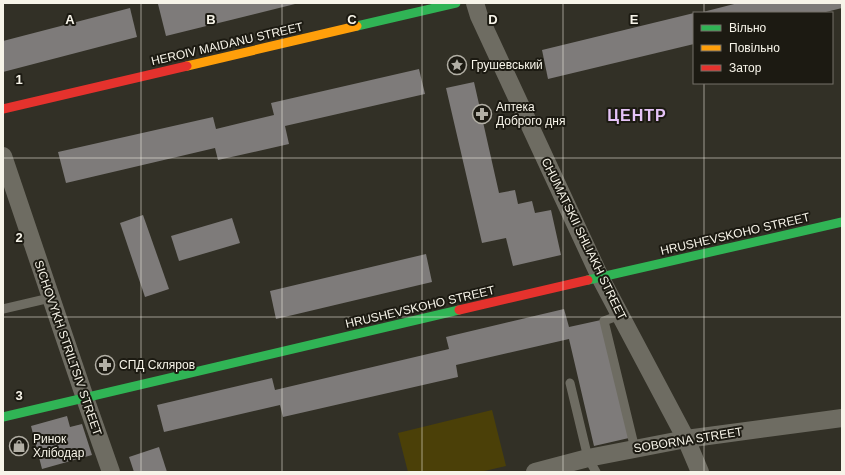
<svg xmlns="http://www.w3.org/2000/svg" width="845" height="475" viewBox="0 0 845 475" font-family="Arial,sans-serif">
  <rect width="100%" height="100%" fill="#323026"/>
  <polygon fill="#4b4008" points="492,410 506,466 480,472 408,472 398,433"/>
  <g fill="#7e7b7a">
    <polygon points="162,3 295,3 295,4 166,36 158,4"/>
    <polygon points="738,3 842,3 842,8 822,13 699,13"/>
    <polygon points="130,8 137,37 3,72 3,41"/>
    <polygon points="694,13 694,44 548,79 542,50"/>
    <polygon points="419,69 425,94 285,126 289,144 218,160 215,148 66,183 58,152 213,117 216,129 274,115 271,103"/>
    <polygon points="474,82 499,193 515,190 518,204 532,201 535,213 551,210 561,255 513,266 506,238 482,243 446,88"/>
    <polygon points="143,215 169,289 145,297 120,223"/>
    <polygon points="232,218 240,243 179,261 171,236"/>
    <polygon points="426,254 432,282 276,319 270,291"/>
    <polygon points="564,309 569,327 601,320 629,438 594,446 569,339 456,365 458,377 283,417 280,405 164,432 157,405 272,378 275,390 449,349 446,337"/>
    <polygon points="67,416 70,427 82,424 92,455 42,469 31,426"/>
    <polygon points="159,447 167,472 134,472 129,457"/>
  </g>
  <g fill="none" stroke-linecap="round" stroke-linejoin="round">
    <g stroke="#6e6c62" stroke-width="9">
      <polyline points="3,309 50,298"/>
      <polygon points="620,315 686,439 635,449 604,321"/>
      <polyline points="570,383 588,458 596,472"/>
    </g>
    <g stroke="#6e6c62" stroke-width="18">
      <polyline points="475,3 479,16 600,277 686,439 700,472"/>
      <polyline points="3,156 85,398 111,472"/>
      <polyline points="535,472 588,458 686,439 842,418"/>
    </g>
    <g stroke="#30b455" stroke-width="9">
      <polyline points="357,26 456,3"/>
      <polyline points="588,280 842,222"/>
      <polyline points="3,417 459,310"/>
    </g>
    <polyline stroke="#ff9f0a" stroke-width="9" points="187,66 357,26"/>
    <g stroke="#e5322d" stroke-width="9">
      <polyline points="3,109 187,66"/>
      <polyline points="459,310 588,280"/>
    </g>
  </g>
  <path fill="none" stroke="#f7f4e9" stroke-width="1" stroke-opacity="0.55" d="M 141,3 L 141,472M 282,3 L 282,472M 422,3 L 422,472M 563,3 L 563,472M 704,3 L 704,13M 704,83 L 704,472M 3,158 L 842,158M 3,317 L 842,317"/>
  <defs>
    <g id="sight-ring" transform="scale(1)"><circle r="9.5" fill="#1c1a12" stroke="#b2afa5" stroke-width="1.5"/><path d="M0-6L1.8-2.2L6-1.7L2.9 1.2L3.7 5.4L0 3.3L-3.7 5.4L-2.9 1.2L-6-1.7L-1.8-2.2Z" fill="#b2afa5"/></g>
    <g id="pharmacy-ring" transform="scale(1)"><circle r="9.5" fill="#1c1a12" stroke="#b2afa5" stroke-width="1.5"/><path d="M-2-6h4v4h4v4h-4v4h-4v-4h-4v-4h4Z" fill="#b2afa5"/></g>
    <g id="shop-ring" transform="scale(1)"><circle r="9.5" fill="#1c1a12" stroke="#b2afa5" stroke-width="1.5"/><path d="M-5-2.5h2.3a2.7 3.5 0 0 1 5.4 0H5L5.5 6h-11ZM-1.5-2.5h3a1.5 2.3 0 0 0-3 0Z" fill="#b2afa5"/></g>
  </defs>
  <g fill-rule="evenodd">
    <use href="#sight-ring" x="457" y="65"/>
    <use href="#pharmacy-ring" x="482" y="114"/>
    <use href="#pharmacy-ring" x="105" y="365"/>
    <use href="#shop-ring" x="19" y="446"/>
  </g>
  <g text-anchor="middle" stroke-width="4" stroke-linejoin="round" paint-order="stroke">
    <g font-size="12" fill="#f7f4e9" stroke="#1c1a12">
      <text transform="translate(227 44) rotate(-13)" y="4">HEROIV MAIDANU STREET</text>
      <text transform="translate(735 234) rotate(-13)" y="4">HRUSHEVSKOHO STREET</text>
      <text transform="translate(584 239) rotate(64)" y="4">CHUMATSKII SHLIAKH STREET</text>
      <text transform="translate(420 307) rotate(-13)" y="4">HRUSHEVSKOHO STREET</text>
      <text transform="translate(68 348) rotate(71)" y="4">SICHOVYKH STRILTSIV STREET</text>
      <text transform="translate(688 440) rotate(-9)" y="4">SOBORNA STREET</text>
    </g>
    <g font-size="12" fill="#f7f4e9" stroke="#1c1a12" text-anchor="start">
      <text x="471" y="69">Грушевський</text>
      <text x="496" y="111">Аптека<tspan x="496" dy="14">Доброго дня</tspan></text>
      <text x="119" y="369">СПД Скляров</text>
      <text x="33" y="443">Ринок<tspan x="33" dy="14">Хлібодар</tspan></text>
    </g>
    <g font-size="16" font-weight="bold" letter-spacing="1" fill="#e5c3f7" stroke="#1c1a12">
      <text x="637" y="121">ЦЕНТР</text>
    </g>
  </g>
  <g font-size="13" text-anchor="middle" font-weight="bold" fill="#f7f4e9" stroke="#1c1a12" stroke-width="4" stroke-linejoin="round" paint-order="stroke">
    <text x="70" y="24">A</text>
    <text x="211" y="24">B</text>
    <text x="352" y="24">C</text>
    <text x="493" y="24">D</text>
    <text x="634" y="24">E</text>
    <text x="19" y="84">1</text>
    <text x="19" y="242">2</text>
    <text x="19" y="400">3</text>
  </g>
  <rect width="845" height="475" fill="none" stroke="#f7f4e9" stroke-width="8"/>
  <rect x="693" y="12" width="140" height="72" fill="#1c1a12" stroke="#747168"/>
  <rect x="701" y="25" width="20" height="6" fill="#30b455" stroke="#747168"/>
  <text x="729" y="32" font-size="12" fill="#f7f4e9">Вільно</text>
  <rect x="701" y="45" width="20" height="6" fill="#ff9f0a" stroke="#747168"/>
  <text x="729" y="52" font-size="12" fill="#f7f4e9">Повільно</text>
  <rect x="701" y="65" width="20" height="6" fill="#e5322d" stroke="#747168"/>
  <text x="729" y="72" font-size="12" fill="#f7f4e9">Затор</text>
</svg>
